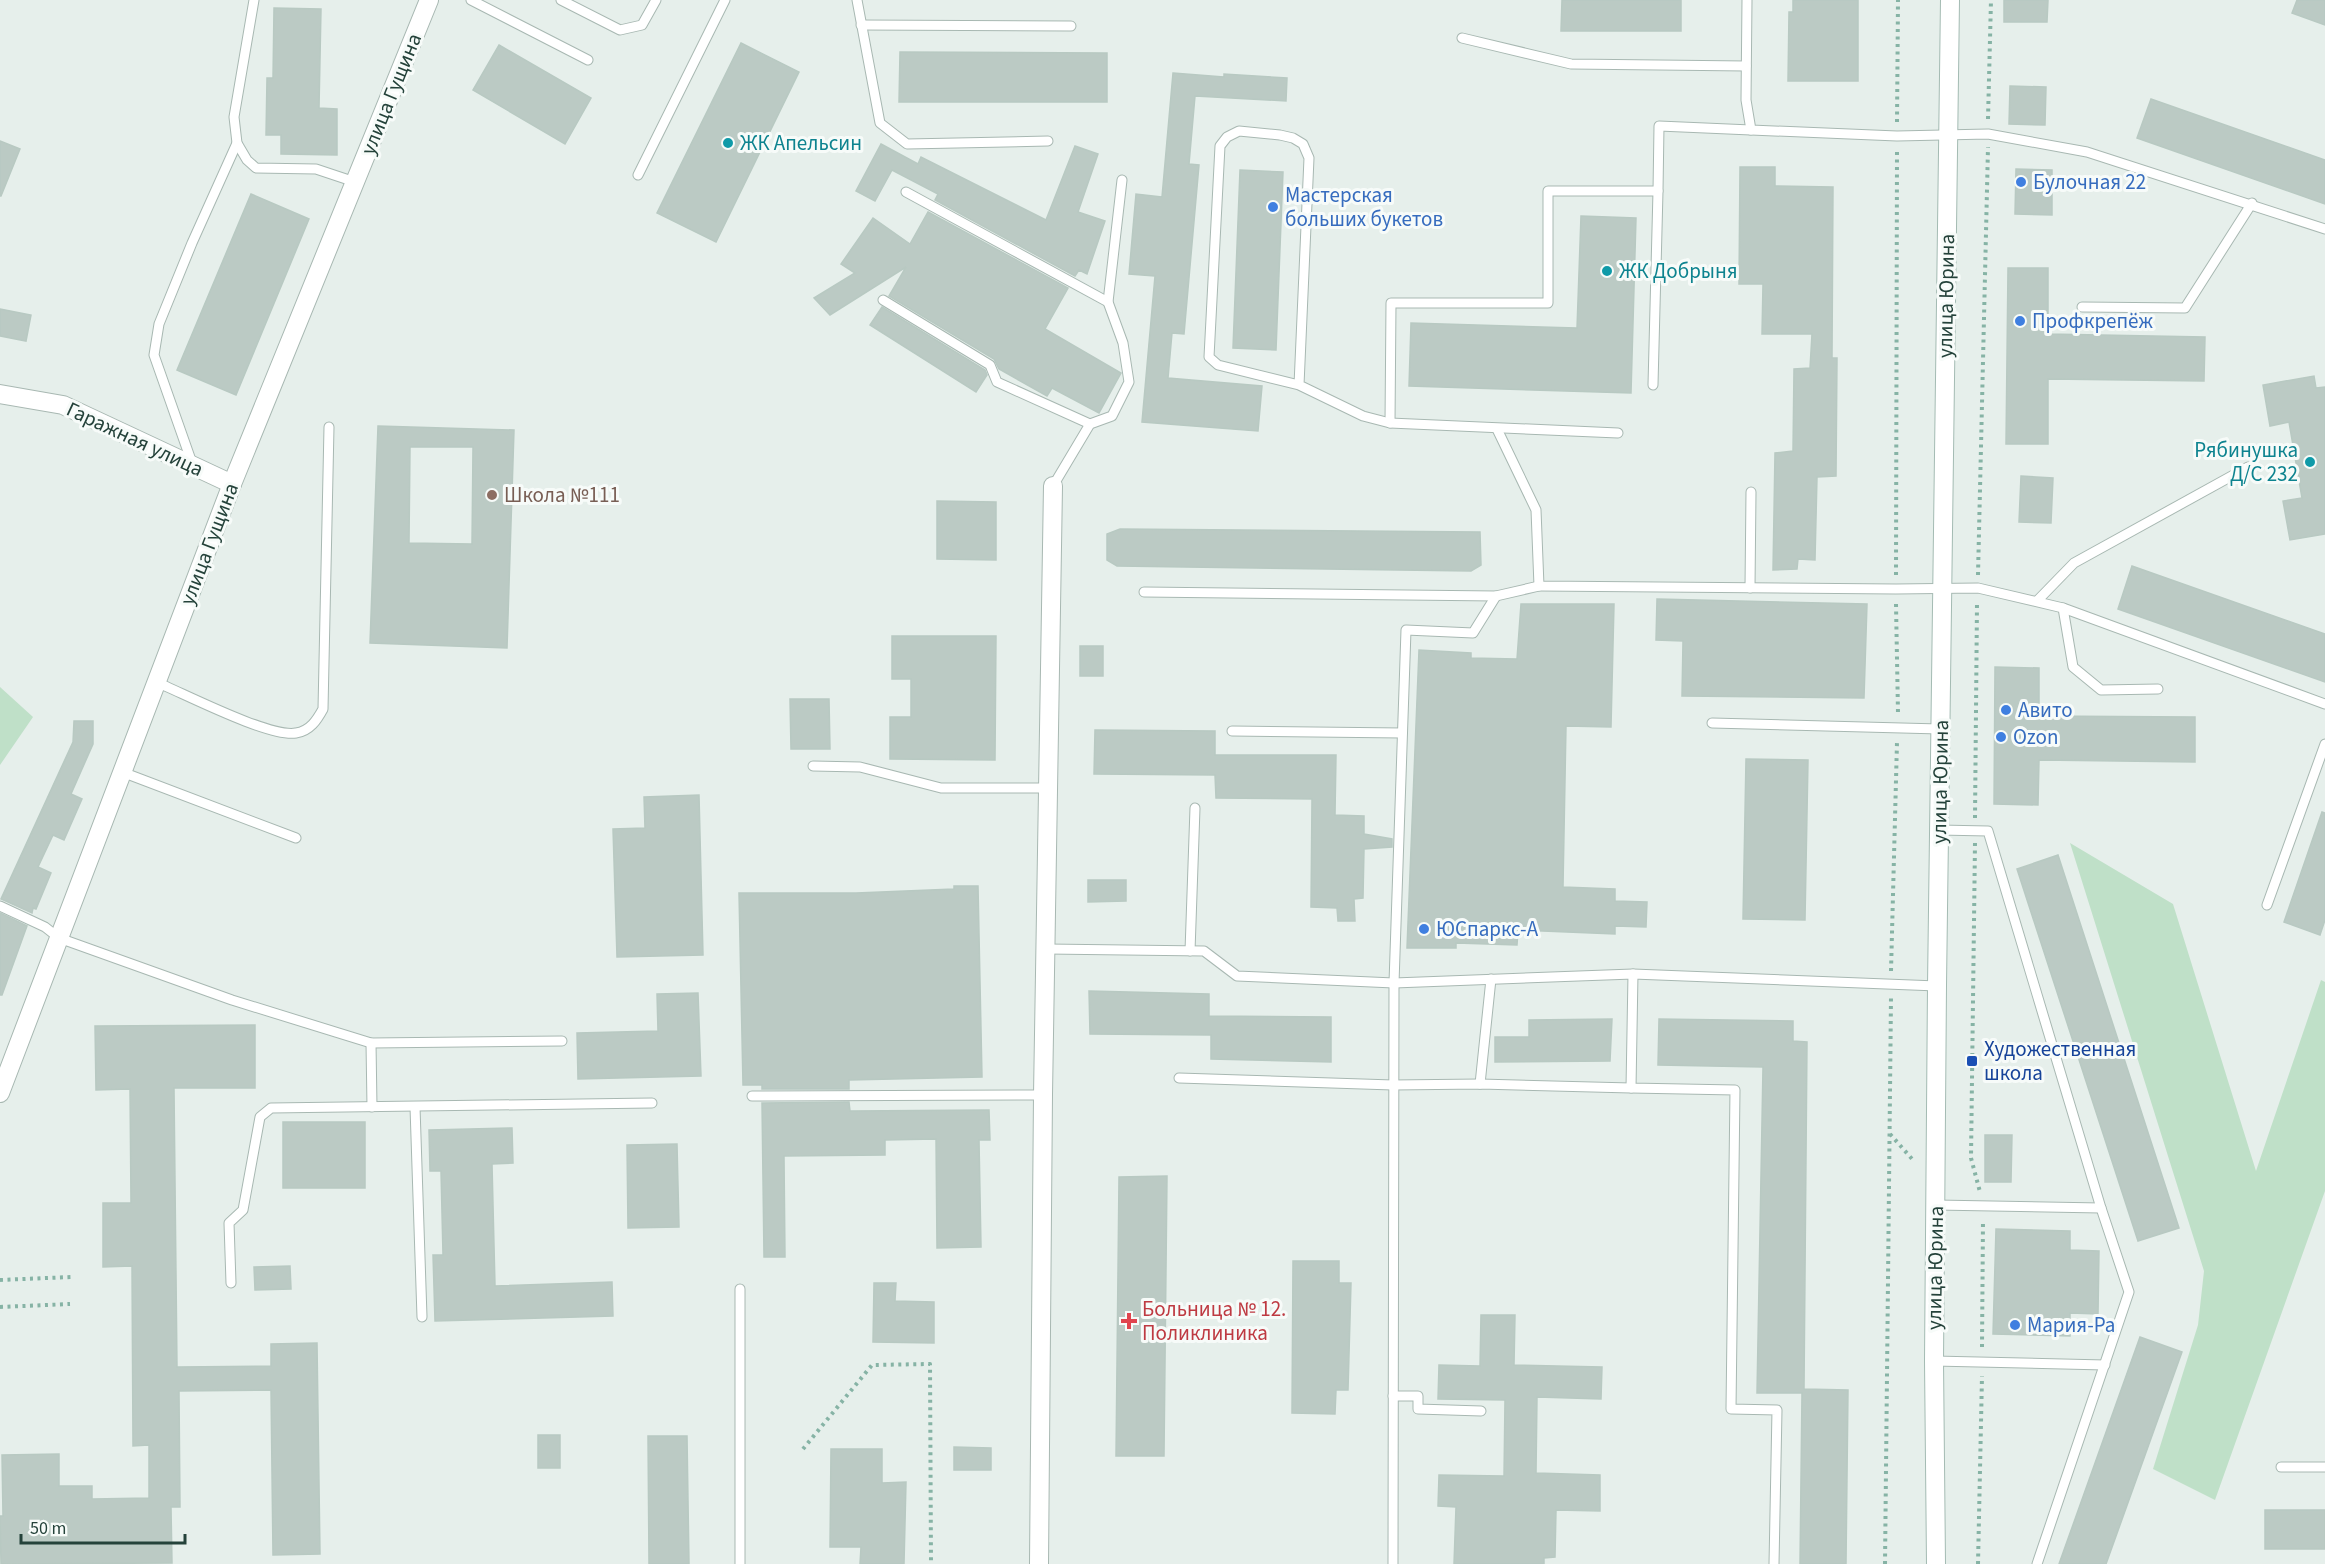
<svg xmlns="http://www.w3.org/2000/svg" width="2325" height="1564" viewBox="0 0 2325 1564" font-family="'Source Sans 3',sans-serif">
  <rect width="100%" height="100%" fill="#e6efeb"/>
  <g fill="#bfe0c8">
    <polygon points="0,687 33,717 0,765"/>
    <polygon points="2070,843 2173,904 2256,1171 2321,980 2325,982 2325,1191 2215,1500 2153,1469 2198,1325 2204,1271"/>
  </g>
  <g fill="#bbcac4" stroke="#b8c9c2" stroke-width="1.5" fill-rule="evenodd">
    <polygon points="1562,0 1681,0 1681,31 1561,31"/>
    <polygon points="1793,0 1858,0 1858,81 1788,81 1789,12 1793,12"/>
    <polygon points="2004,0 2048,0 2047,22 2004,22"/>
    <polygon points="2297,0 2325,0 2325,25 2292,13"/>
    <polygon points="274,8 321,9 319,108 337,109 337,155 281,154 281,135 266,135 267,78 273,78"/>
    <polygon points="741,43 799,72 716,242 657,213"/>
    <polygon points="499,45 591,98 565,144 473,90"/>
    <polygon points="900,52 1107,53 1107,102 899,102"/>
    <polygon points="1173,73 1224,77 1224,74 1287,78 1286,101 1195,96 1189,164 1199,165 1184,334 1172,333 1168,378 1262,386 1258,431 1142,422 1155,276 1129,274 1136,194 1162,197"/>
    <polygon points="2010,86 2046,87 2045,125 2009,124"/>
    <polygon points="2151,99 2325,160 2325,204 2137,138"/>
    <polygon points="0,141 20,149 1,196 0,196"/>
    <polygon points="881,144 918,164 921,157 1046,220 1075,146 1098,154 1078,212 1105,221 1087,274 1079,270 1075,276 935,200 938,194 892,170 875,201 856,191"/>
    <polygon points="1740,167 1775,167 1775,186 1833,187 1832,358 1837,358 1836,476 1817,477 1815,560 1798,559 1797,569 1773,570 1775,453 1793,451 1794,369 1810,368 1812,334 1762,334 1763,284 1739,284"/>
    <polygon points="2016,169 2052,170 2052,215 2015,214"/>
    <polygon points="1240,170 1283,172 1276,350 1233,348"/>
    <polygon points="251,194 309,219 236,395 177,370"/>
    <polygon points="928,212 1068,288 1045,329 1121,373 1099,413 1052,388 1047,396 999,369 994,359 889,296 906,267 830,315 814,298 855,273 841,264 873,218 910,244"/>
    <polygon points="1581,216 1636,218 1631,393 1409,386 1411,323 1577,328"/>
    <polygon points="2008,268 2048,268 2048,334 2205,337 2204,381 2048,379 2048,444 2006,444"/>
    <polygon points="882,307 985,370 987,375 976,392 870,325"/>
    <polygon points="0,309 31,315 26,341 0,336"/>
    <polygon points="2314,376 2316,388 2325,387 2325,534 2290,540 2283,501 2302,498 2289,422 2270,426 2263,385"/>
    <path d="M 378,426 L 514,430 L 507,648 L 370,643 ZM 410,447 L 473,447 L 472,544 L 409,543 Z"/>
    <polygon points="2021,476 2053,478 2051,523 2019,522"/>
    <polygon points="937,501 996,502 996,560 937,559"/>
    <polygon points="1120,529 1480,532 1481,565 1471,571 1117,566 1107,560 1107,534"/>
    <polygon points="2132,566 2325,634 2325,682 2118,609"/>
    <polygon points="1657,599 1867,604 1864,698 1682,696 1683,641 1656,640"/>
    <polygon points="1521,604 1614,604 1611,727 1566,726 1563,887 1615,889 1615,901 1647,902 1646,927 1615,926 1615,934 1518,930 1517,945 1456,943 1456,948 1407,948 1419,650 1471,653 1471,658 1517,659"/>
    <polygon points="892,636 996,636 995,760 890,759 890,717 911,717 911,679 892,679"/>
    <rect x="1080" y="646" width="23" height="30"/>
    <polygon points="1995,667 2039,668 2039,716 2195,717 2195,762 2039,760 2038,805 1994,804"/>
    <polygon points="790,699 829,699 830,749 791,749"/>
    <polygon points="74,721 93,721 93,744 71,794 82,799 64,840 53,835 38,867 51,873 36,909 33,908 32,913 1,899 73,742"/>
    <polygon points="1095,730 1215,731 1215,755 1336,755 1335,815 1364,816 1364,834 1392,839 1392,847 1364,849 1363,898 1354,899 1355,921 1338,921 1337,908 1311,907 1312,799 1216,798 1215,775 1094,774"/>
    <polygon points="1746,759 1808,760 1805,920 1743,919"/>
    <polygon points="699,795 703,955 617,957 613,829 645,828 644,797"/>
    <polygon points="2322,812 2325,813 2325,920 2320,935 2284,922"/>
    <polygon points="2058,855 2179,1228 2138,1241 2017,869"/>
    <polygon points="1088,880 1126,880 1126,901 1088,902"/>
    <polygon points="954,886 978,886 982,1077 849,1080 849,1089 762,1089 762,1085 743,1085 739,893 856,893 954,889"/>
    <polygon points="0,913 27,926 2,995 0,995"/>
    <polygon points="1089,991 1209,994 1209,1016 1331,1017 1331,1062 1211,1059 1211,1035 1090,1034"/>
    <polygon points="698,993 701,1076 578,1079 577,1033 658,1031 657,994"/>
    <polygon points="1612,1019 1610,1061 1495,1062 1495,1037 1529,1037 1529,1020"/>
    <polygon points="1659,1019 1793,1021 1793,1041 1807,1042 1804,1389 1848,1390 1846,1564 1800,1564 1802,1393 1757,1393 1763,1067 1658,1065"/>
    <polygon points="255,1025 255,1088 174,1088 177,1367 271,1366 271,1344 317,1343 320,1554 273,1555 271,1390 179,1391 180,1507 171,1507 172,1563 1,1564 0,1516 3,1516 2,1455 59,1454 59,1486 92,1486 92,1499 149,1498 149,1445 133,1446 132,1266 103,1267 103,1203 131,1203 130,1089 96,1090 95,1026"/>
    <polygon points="849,1102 850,1111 989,1110 990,1140 979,1140 981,1247 937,1248 936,1139 885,1140 885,1155 784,1156 785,1257 764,1257 762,1103"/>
    <rect x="283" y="1122" width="82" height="66"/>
    <polygon points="512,1128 513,1163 492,1164 495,1286 612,1282 613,1316 435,1321 433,1255 443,1255 441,1171 430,1171 429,1130"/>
    <polygon points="1985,1135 2012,1135 2011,1182 1985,1182"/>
    <polygon points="677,1144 679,1227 628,1228 627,1145"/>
    <polygon points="1167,1176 1164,1456 1116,1456 1119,1177"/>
    <polygon points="1996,1229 2070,1231 2070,1250 2099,1251 2098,1314 2070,1313 2070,1336 1993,1334"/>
    <polygon points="1293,1261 1339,1261 1339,1283 1351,1283 1348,1390 1336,1390 1335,1414 1292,1413"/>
    <polygon points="290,1266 291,1289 255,1290 254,1267"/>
    <polygon points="874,1283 896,1283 895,1301 934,1302 934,1343 873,1342"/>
    <polygon points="1481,1315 1515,1315 1514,1365 1602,1367 1601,1399 1537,1397 1536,1473 1600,1475 1600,1511 1556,1510 1555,1557 1544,1558 1544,1564 1454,1564 1456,1507 1438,1506 1439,1475 1504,1476 1505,1400 1438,1399 1439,1365 1480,1366"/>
    <polygon points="2140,1337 2182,1352 2106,1564 2059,1564"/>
    <rect x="538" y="1435" width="22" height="33"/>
    <polygon points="648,1436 687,1436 689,1564 649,1564"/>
    <polygon points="954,1447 991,1448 991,1470 954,1470"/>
    <polygon points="831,1449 882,1449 882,1483 906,1482 904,1564 860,1564 861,1547 830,1547"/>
    <rect x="2265" y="1510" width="60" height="39"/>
  </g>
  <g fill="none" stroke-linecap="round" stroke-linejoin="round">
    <g stroke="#a8b8b2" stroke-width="11">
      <g id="lane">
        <polyline points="254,0 234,117 237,143 247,160 256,168 316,169 355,182"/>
        <polyline points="471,0 588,60"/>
        <polyline points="561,0 620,30 642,25 656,0"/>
        <polyline points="857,0 880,123 907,144 1048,141"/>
        <polyline points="1747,0 1746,100 1751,130 1897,136 1988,134 2087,152 2325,229"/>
        <polyline points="861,25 1071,26"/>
        <polyline points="1462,38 1571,64 1746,66"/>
        <polyline points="638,175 725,0"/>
        <polyline points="1658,191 1659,126 1751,130"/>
        <polyline points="906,192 1108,302"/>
        <polyline points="883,300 990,365 997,382 1090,424"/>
        <polyline points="2082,307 2185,308 2252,203"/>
        <polyline points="1299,385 1218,365 1209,357 1220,146 1227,137 1239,131 1280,135 1293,138 1303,144 1309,158 1299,385 1363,416 1390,423 1618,433"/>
        <polyline points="1390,423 1391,303 1548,303 1548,191 1658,191 1653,385"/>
        <polyline points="1497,429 1536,510 1539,586 1896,589 1978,588 2063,608 2325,704"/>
        <polyline points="192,463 154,355 159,324 192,243 237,143"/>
        <polyline points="1053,486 1090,424 1112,416 1129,382 1123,343 1108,302 1122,180"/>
        <polyline points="1750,588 1751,492"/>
        <polyline points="1144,592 1496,596 1539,586"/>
        <polyline points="2037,601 2074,563 2248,467"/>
        <polyline points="2063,608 2073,667 2101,690 2158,689"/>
        <path d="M 156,682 C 185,694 270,738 296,733 C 310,731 317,720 323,709 L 329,427"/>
        <polyline points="1712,723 1940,729"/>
        <polyline points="1232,731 1402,733"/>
        <polyline points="813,766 860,767 941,788 1050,788"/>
        <polyline points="122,772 296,838"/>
        <polyline points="1939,830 1988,831 2101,1208 2129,1292 2037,1564"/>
        <polyline points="2267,905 2325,744"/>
        <polyline points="0,906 45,927 59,938 232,1000 371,1043 562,1041"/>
        <polyline points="1047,949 1204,951 1237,976 1394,983 1633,974 1937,986"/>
        <polyline points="1190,951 1195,808"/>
        <polyline points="1633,974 1631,1088 1735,1090 1731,1409 1777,1410 1774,1564"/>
        <polyline points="371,1043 372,1107"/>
        <polyline points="1179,1078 1393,1085 1480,1084 1631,1088"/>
        <polyline points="1480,1084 1491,979"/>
        <polyline points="752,1096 1043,1095"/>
        <polyline points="415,1107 422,1317"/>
        <polyline points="1936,1205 2101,1208"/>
        <polyline points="231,1283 229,1223 243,1210 260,1117 271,1108 652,1103"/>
        <polyline points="740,1289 740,1564"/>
        <polyline points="1934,1361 2105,1365"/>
        <polyline points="1393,1396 1418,1396 1418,1409 1481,1411"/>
        <polyline points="2281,1467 2325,1467"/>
        <polyline points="1393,1564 1394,983 1406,630 1473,633 1496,596"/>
      </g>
    </g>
    <g stroke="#a8b8b2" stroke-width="20">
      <g id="street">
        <polyline points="0,394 63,405 232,484"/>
        <polyline points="0,1093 232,484 429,0"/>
        <polyline points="1039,1564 1043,1095 1053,486"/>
      </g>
    </g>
    <g stroke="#a4bbb3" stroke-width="20">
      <polyline id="secondary" points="1936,1564 1934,1361 1937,986 1950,0"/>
    </g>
    <g stroke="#86b3a5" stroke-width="4" stroke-dasharray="3 4.5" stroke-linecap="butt">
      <polyline points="1988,119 1991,0"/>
      <polyline points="1897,122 1898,0"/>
      <polyline points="1896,575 1897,151"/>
      <polyline points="1978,575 1988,147"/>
      <polyline points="1896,604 1898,713"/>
      <polyline points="1975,818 1977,603"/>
      <polyline points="1975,843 1971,1158 1980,1192"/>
      <polyline points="1891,971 1897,742"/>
      <polyline points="1890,1134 1913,1160"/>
      <polyline points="0,1280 71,1277"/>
      <polyline points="0,1307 70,1304"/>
      <polyline points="1982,1347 1983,1220"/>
      <polyline points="803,1449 872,1365 930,1364 931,1564"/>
      <polyline points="1885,1564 1891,997"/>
      <polyline points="1978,1564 1982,1376"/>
    </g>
    <use href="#lane" stroke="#fff" stroke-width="9"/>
    <use href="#street" stroke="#fff" stroke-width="18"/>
    <use href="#secondary" stroke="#fff" stroke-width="18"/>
  </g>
  <g fill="#0f9aa8" stroke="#f7fbf9" stroke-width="2">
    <circle cx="728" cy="143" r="6"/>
    <circle cx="1607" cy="271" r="6"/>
    <circle cx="2310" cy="462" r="6"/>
  </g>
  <g fill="#3f7fe0" stroke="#f7fbf9" stroke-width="2">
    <circle cx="2021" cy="182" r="6"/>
    <circle cx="1273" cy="207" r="6"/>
    <circle cx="2020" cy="321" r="6"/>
    <circle cx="2006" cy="710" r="6"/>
    <circle cx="2001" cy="737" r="6"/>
    <circle cx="1424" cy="929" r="6"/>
    <circle cx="2015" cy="1325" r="6"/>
  </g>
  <circle fill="#8d6e63" stroke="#f7fbf9" stroke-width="2" cx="492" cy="495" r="6"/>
  <rect fill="#1a4fb4" stroke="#f7fbf9" stroke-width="2" x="1966" y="1055" width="12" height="12" rx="3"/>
  <path fill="#e0444e" stroke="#f7fbf9" stroke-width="2" d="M1126 1312h6v6h6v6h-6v6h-6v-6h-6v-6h6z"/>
  <g text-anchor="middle" stroke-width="6" stroke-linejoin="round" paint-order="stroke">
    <g font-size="21" fill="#24423a" stroke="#f7fbf9">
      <text transform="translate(391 94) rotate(-68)" y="7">улица Гущина</text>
      <text transform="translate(1946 296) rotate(-89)" y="7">улица Юрина</text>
      <text transform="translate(135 439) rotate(25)" y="7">Гаражная улица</text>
      <text transform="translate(209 544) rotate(-69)" y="7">улица Гущина</text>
      <text transform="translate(1940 782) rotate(-89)" y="7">улица Юрина</text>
      <text transform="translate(1935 1268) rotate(-89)" y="7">улица Юрина</text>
    </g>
    <g font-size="21" fill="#0d838f" stroke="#f7fbf9" text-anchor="start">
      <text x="740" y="150">ЖК Апельсин</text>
      <text x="1619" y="278">ЖК Добрыня</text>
      <text x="2298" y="457" text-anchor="end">Рябинушка<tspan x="2298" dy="24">Д/С 232</tspan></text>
    </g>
    <g font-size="21" fill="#366cbe" stroke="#f7fbf9" text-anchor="start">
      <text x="2033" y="189">Булочная 22</text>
      <text x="1285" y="202">Мастерская<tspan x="1285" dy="24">больших букетов</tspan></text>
      <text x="2032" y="328">Профкрепёж</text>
      <text x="2018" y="717">Авито</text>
      <text x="2013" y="744">Ozon</text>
      <text x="1436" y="936">ЮСпаркс-А</text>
      <text x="2027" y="1332">Мария-Ра</text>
    </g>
    <g font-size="21" fill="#785e54" stroke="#f7fbf9" text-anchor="start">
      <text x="504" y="502">Школа №111</text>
    </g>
    <g font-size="21" fill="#164399" stroke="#f7fbf9" text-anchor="start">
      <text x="1984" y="1056">Художественная<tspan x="1984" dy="24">школа</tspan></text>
    </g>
    <g font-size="21" fill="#be3a42" stroke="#f7fbf9" text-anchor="start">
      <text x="1142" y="1316">Больница № 12.<tspan x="1142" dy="24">Поликлиника</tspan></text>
    </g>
  </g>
  <path d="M21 1534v9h164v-9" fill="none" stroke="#24423a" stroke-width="3"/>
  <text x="30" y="1534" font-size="18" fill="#24423a" stroke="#f7fbf9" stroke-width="4.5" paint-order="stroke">50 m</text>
</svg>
